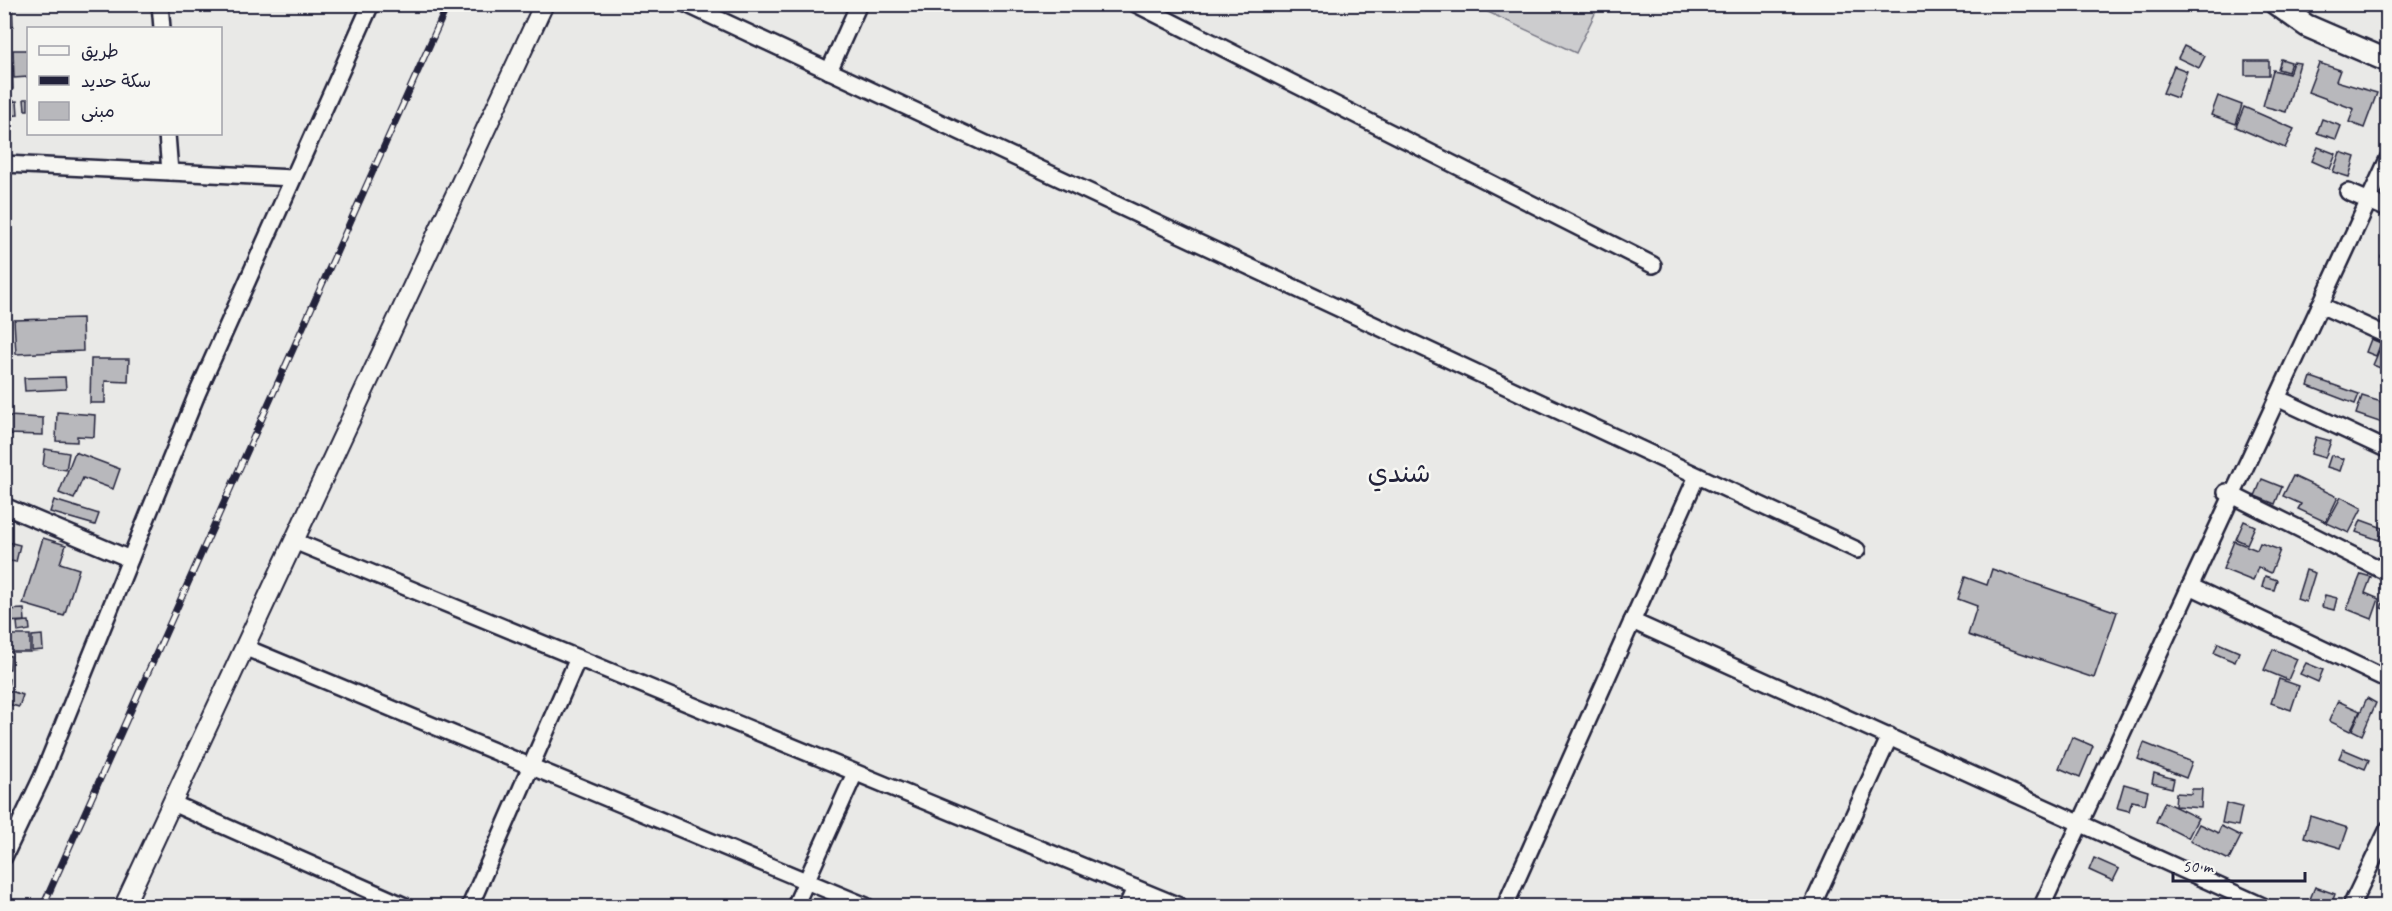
<svg xmlns="http://www.w3.org/2000/svg" width="2392" height="911" viewBox="0 0 2392 911" font-family="Caveat,'Playpen Sans Arabic',sans-serif">
  <rect width="100%" height="100%" fill="#e9e9e7"/>
  <filter id="ink" filterUnits="userSpaceOnUse"><feTurbulence type="fractalNoise" baseFrequency=".0167" numOctaves="2"/><feDisplacementMap in="SourceGraphic" scale="12" xChannelSelector="R" yChannelSelector="G"/><feConvolveMatrix kernelMatrix="1 2 1 2 8 2 1 2 1" color-interpolation-filters="sRGB"/></filter>
  <g filter="url(#ink)">
    <polygon fill="#ccccce" stroke="#777784" stroke-width="1.5" points="1473,5 1599,5 1576,53"/>
    <g fill="#b8b8bc" stroke="#22223b" stroke-width="1.5">
      <polygon points="4,4 12,4 13,26 4,26"/>
      <polygon points="2184,46 2205,56 2199,68 2178,58"/>
      <polygon points="13,50 28,50 28,77 14,78"/>
      <polygon points="2281,59 2291,62 2288,72 2278,69"/>
      <rect x="2245" y="61" width="24" height="14"/>
      <polygon points="4,62 12,62 13,89 4,89"/>
      <polygon points="2293,62 2300,63 2286,112 2263,106 2273,70 2289,74"/>
      <polygon points="2319,63 2340,70 2336,81 2377,93 2364,128 2349,122 2354,109 2308,92"/>
      <polygon points="2174,66 2187,71 2177,98 2163,93"/>
      <polygon points="2218,96 2242,105 2236,124 2211,115"/>
      <polygon points="24,99 28,99 28,110 25,110"/>
      <polygon points="17,101 18,115 4,116 4,102"/>
      <polygon points="2244,107 2294,129 2285,148 2236,127"/>
      <polygon points="2322,119 2341,126 2336,139 2317,133"/>
      <polygon points="2318,147 2336,154 2330,169 2312,161"/>
      <polygon points="2340,152 2355,157 2349,177 2333,172"/>
      <polygon points="2388,244 2388,260 2381,257"/>
      <polygon points="2388,273 2388,290 2383,289"/>
      <polygon points="82,318 83,351 16,354 14,320"/>
      <polygon points="2371,339 2381,343 2376,356 2366,352"/>
      <polygon points="2379,351 2388,354 2388,371 2373,365"/>
      <polygon points="91,359 129,359 128,382 105,381 105,403 90,403"/>
      <polygon points="65,377 66,389 25,391 24,378"/>
      <polygon points="2311,377 2359,394 2355,404 2308,386"/>
      <polygon points="2362,396 2388,404 2388,425 2356,414"/>
      <polygon points="57,412 95,415 94,437 77,436 77,442 56,441"/>
      <polygon points="8,416 43,418 43,435 7,434"/>
      <polygon points="2316,437 2331,441 2325,458 2311,454"/>
      <polygon points="45,449 69,453 66,470 43,466"/>
      <polygon points="75,452 120,469 113,489 83,478 74,499 59,493"/>
      <polygon points="2331,455 2344,459 2340,471 2327,467"/>
      <polygon points="2293,476 2338,497 2326,522 2298,509 2301,504 2283,496"/>
      <polygon points="2262,479 2282,487 2275,504 2255,496"/>
      <polygon points="2341,497 2362,508 2349,533 2327,523"/>
      <polygon points="54,500 99,514 95,525 50,512"/>
      <polygon points="2361,520 2383,528 2379,540 2356,532"/>
      <polygon points="2244,521 2255,526 2247,544 2236,539"/>
      <polygon points="43,538 66,545 60,563 79,569 64,616 23,604"/>
      <polygon points="4,541 20,545 16,562 4,560"/>
      <polygon points="2234,541 2257,550 2260,543 2280,550 2271,573 2258,567 2253,581 2223,569"/>
      <polygon points="1992,569 2117,612 2094,678 1968,635 1977,606 1958,599 1965,577 1987,585"/>
      <polygon points="2306,570 2315,573 2306,602 2297,599"/>
      <polygon points="2361,574 2371,577 2365,593 2379,599 2372,619 2347,609"/>
      <polygon points="2265,576 2277,580 2274,590 2262,587"/>
      <polygon points="2388,587 2388,610 2381,608"/>
      <polygon points="2325,595 2337,598 2334,610 2322,607"/>
      <polygon points="24,609 25,621 4,622 4,610"/>
      <polygon points="29,621 30,630 18,632 17,622"/>
      <rect x="5" y="635" width="25" height="17"/>
      <polygon points="42,635 43,650 32,651 32,636"/>
      <polygon points="2218,643 2239,652 2235,662 2214,653"/>
      <polygon points="2273,649 2297,659 2288,680 2264,670"/>
      <polygon points="4,655 11,656 10,669 4,669"/>
      <polygon points="2306,663 2323,670 2318,682 2300,674"/>
      <polygon points="4,679 9,679 8,687 4,687"/>
      <polygon points="2279,679 2299,686 2291,710 2271,703"/>
      <polygon points="4,689 23,695 19,707 4,703"/>
      <polygon points="2367,698 2376,703 2362,735 2352,730"/>
      <polygon points="2338,701 2360,711 2350,731 2329,721"/>
      <polygon points="2072,737 2093,746 2080,777 2059,768"/>
      <polygon points="2144,743 2192,762 2186,778 2138,759"/>
      <polygon points="2343,749 2369,760 2365,769 2339,758"/>
      <polygon points="2154,773 2174,779 2172,788 2152,783"/>
      <polygon points="2124,784 2148,791 2145,804 2132,801 2129,811 2117,808"/>
      <polygon points="2192,789 2202,789 2201,808 2175,806 2176,793 2191,794"/>
      <polygon points="2165,802 2198,818 2188,838 2156,822"/>
      <polygon points="2226,803 2242,807 2238,826 2222,823"/>
      <polygon points="2310,816 2348,828 2341,848 2304,837"/>
      <polygon points="2199,824 2218,833 2221,826 2241,836 2229,860 2190,841"/>
      <polygon points="2094,858 2119,869 2113,881 2089,870"/>
      <polygon points="2315,887 2335,894 2331,906 2310,899"/>
    </g>
    <g fill="none" stroke-linecap="round" stroke-linejoin="round">
      <g stroke="#22223b" stroke-width="20">
        <g id="minor">
          <polyline points="160,4 162,28"/>
          <polyline points="686,4 1857,550"/>
          <polyline points="1136,4 1653,265"/>
          <polyline points="829,71 859,4"/>
          <polyline points="167,134 170,172"/>
          <polyline points="4,164 293,178"/>
          <polyline points="2348,192 2388,209"/>
          <polyline points="2320,305 2388,336"/>
          <polyline points="2277,398 2388,450"/>
          <polyline points="2226,492 2388,573"/>
          <polyline points="4,506 130,559"/>
          <polyline points="294,541 1179,906"/>
          <polyline points="2190,586 2388,680"/>
          <polyline points="1632,621 2263,906"/>
          <polyline points="244,647 866,906"/>
          <polyline points="172,803 405,906"/>
          <polyline points="4,857 42,777 197,394 371,4"/>
          <polyline points="470,906 578,658"/>
          <polyline points="795,906 855,773"/>
          <polyline points="1127,906 1135,888"/>
          <polyline points="1505,906 1697,476"/>
          <polyline points="1812,906 1890,736"/>
          <polyline points="2042,906 2388,159"/>
          <polyline points="2351,906 2388,829"/>
        </g>
      </g>
      <g stroke="#22223b" stroke-width="22">
        <polyline id="tertiary" points="124,906 544,4"/>
      </g>
      <g stroke="#22223b" stroke-width="26">
        <polyline id="secondary" points="2276,4 2307,26 2388,61"/>
      </g>
      <use href="#minor" stroke="#f6f6f2" stroke-width="15"/>
      <use href="#tertiary" stroke="#f6f6f2" stroke-width="18"/>
      <use href="#secondary" stroke="#f6f6f2" stroke-width="21"/>
      <g stroke="#22223b" stroke-width="7">
        <polyline id="rail" points="43,906 448,4"/>
      </g>
      <use href="#rail" stroke="#f6f6f2" stroke-width="4.5" stroke-dasharray="14" stroke-linecap="butt"/>
    </g>
  </g>
  <g text-anchor="middle" stroke-width="5" stroke-linejoin="round" paint-order="stroke">
    <g font-size="27" fill="#22223b" stroke="#f6f6f2">
      <text x="1399" y="482">شندي</text>
    </g>
  </g>
  <rect width="2392" height="911" fill="none" stroke="#f6f6f2" stroke-width="24"/>
  <rect x="12" y="12" width="2368" height="887" fill="none" stroke="#22223b" stroke-width="2" filter="url(#ink)"/>
  <rect x="27" y="27" width="195" height="108" fill="#f6f6f2" stroke="#a1a1a9" stroke-width="1.5"/>
  <rect x="39" y="46" width="30" height="9" fill="#f6f6f2" stroke="#a1a1a9" stroke-width="1.5"/>
  <text x="81" y="57" font-size="18" fill="#22223b">طريق</text>
  <rect x="39" y="76" width="30" height="9" fill="#22223b" stroke="#a1a1a9" stroke-width="1.5"/>
  <text x="81" y="87" font-size="18" fill="#22223b">سكة حديد</text>
  <rect x="39" y="102" width="30" height="18" fill="#b8b8bc" stroke="#a1a1a9" stroke-width="1.5"/>
  <text x="81" y="117" font-size="18" fill="#22223b">مبنى</text>
  <path d="M2173 872v9h132v-9" fill="none" stroke="#22223b" stroke-width="3"/>
  <text x="2182" y="872" font-size="18" fill="#22223b" stroke="#f6f6f2" stroke-width="4.5" paint-order="stroke">50 m</text>
</svg>
